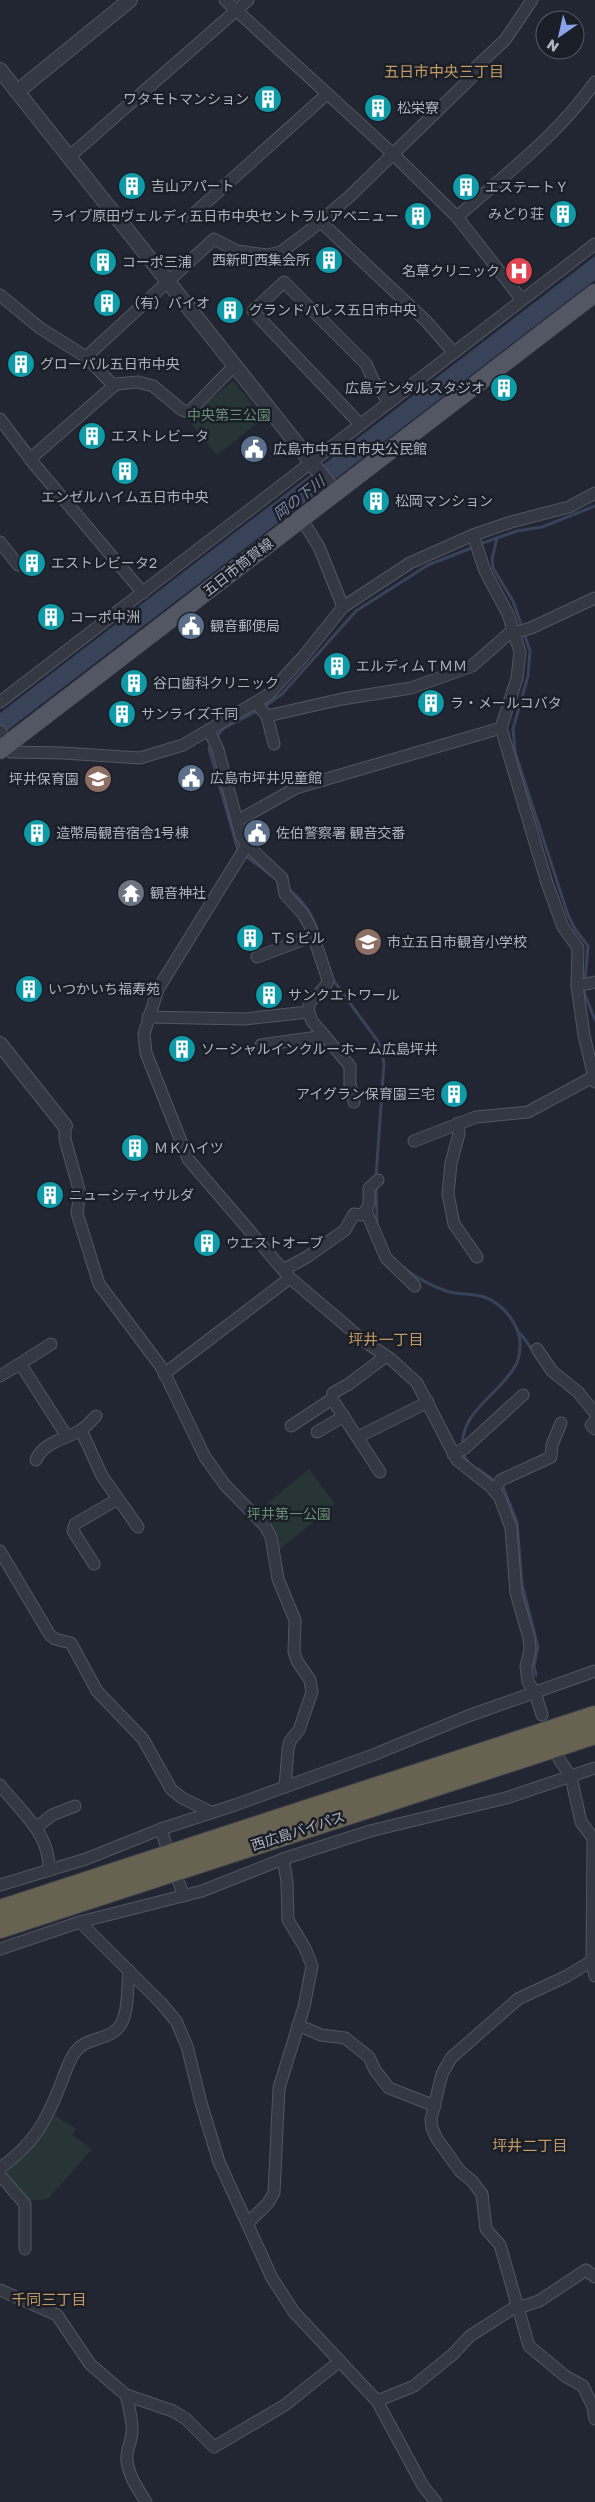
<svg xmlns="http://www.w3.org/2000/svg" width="595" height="2502" viewBox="0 0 595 2502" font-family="'Golos Text','Noto Sans JP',sans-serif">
  <rect width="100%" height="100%" fill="#212632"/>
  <g fill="#273537">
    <polygon points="233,381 264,418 217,455 193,426 193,414"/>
    <polygon points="309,1469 335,1504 278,1551 261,1509"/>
    <polygon points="53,2114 76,2129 72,2135 92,2149 48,2199 26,2201 7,2178 7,2171 31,2148"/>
  </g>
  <polygon fill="#384259" points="595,256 595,280 0,736 0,713"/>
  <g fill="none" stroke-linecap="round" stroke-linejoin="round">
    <g stroke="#384259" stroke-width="3">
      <polyline points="497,538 492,559 493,568 513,601 530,651 528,676 513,729 515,752 568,915 575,929 588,946 584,992 595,1020"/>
      <polyline points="480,544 517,531 542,527 595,506"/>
      <polyline points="264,707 282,694 356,611 428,565 474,547"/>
      <polyline points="216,737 224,728 259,710"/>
      <polyline points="212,742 209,749 238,850 272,876"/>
      <path d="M 287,888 C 306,902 316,920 321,943"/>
      <polyline points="331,977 379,1043 384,1063 376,1177"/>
      <polyline points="376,1185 377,1224"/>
      <path d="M 403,1267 C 416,1278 430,1285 446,1291 C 458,1295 472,1293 484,1297 C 503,1303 521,1326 520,1346 C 520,1354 518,1362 514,1368 C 498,1395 458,1414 463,1449 C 464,1455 464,1458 469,1463"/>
      <polyline points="520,1333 534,1352"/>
      <polyline points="478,1469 503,1487 517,1522 522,1584 538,1647 534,1666 536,1675"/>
    </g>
    <g stroke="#515661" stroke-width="13">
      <g id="minor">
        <polyline points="225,0 392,153 457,217 522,300"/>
        <polyline points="69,157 248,0"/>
        <polyline points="190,217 327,94"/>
        <path d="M 457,217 C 505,175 559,134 595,82"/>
        <polyline points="321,222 426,321 454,353"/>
        <polyline points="0,295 40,328 86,357 114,386"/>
        <polyline points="86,357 214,239 237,251 267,255 281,252 309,231 350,196 473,76 474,69 505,40 532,0"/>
        <polyline points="0,419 34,464 143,593"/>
        <polyline points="360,424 253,311 284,282 366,364 374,382 389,402"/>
        <polyline points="30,459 116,384 138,382 153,386 182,410 189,412 235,365"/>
        <polyline points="301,518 319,547 343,607"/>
        <polyline points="473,535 485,571 508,614 520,652 517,678 501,728 547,883 563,927 578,948 577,986 584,1035 595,1082"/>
        <polyline points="0,542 18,565"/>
        <polyline points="514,633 531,628 595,598"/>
        <polyline points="0,702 595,244"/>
        <polyline points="256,703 267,716 342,699 411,688 472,666 513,630"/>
        <polyline points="267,716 274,744"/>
        <polyline points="209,730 218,750 241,836 247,845 158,989 144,1034 146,1053 188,1159 290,1278 364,1341 392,1360 417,1383 457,1460 491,1487 500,1498 511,1528 516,1593 529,1638 530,1650 526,1667 528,1682 535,1692 542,1715"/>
        <polyline points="0,731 11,752 63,753 140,758 183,745 268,695 302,658 343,607 410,563 473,535 511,522 569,507 595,493"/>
        <polyline points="237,821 296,788 501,728"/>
        <path d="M 247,845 L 282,878 L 285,894 L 303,914 L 310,926 L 328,980 C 324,998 300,995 312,1021 L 350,1066 L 350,1084 L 354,1102"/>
        <polyline points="257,957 313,936"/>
        <polyline points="577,986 595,982"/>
        <polyline points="148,1017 244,1019 308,1012"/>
        <polyline points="261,1045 325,1036"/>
        <polyline points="458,1123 459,1134 451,1163 448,1194 454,1224 477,1257"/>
        <polyline points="65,1126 65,1139 80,1193 77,1213 99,1284 162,1368 205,1457 225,1485 265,1526 271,1537 278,1579 295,1620 294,1652 297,1661 310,1680 312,1692 299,1730 290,1741 288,1749 285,1787"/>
        <polyline points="414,1141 476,1117 528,1112 593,1077"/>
        <polyline points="366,1211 386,1258 415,1286"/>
        <path d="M 285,1269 L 307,1257 L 345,1230 L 354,1214 L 361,1215 C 371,1208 369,1200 369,1188 L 378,1180"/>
        <polyline points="537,1349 552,1371 578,1392 595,1413"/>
        <polyline points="18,1365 51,1344"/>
        <polyline points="164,1374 290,1278"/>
        <polyline points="0,1376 18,1365 23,1368 66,1435"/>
        <polyline points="595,1421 591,1425 595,1429"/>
        <polyline points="291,1426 332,1399"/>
        <polyline points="81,1430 102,1476 138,1527"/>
        <polyline points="317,1432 344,1416"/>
        <polyline points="358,1437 428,1402"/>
        <polyline points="453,1454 465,1448 523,1395"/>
        <path d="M 36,1460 C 43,1442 66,1439 81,1430 C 87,1426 91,1421 96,1416"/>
        <polyline points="380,1472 332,1399 333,1393 349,1384 386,1356"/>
        <polyline points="494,1490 501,1480 551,1457 552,1445 561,1423"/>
        <polyline points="0,1551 50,1635 55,1639 71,1643 97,1691 143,1739 171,1789 182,1798 211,1812"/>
        <polyline points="94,1564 73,1531 75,1524 118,1499"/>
        <polyline points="559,1759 571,1777 581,1822 593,1838 592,1962 595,1976"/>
        <path d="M 0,1785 C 22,1813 50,1833 49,1870"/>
        <polyline points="37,1827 52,1815 75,1806"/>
        <polyline points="161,1829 166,1845"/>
        <polyline points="179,1883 184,1896"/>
        <polyline points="0,1885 86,1859 161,1829 235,1805 373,1755 468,1716 595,1671"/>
        <polyline points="80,1922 161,2003 176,2021 187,2046 201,2103 219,2162 272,2278 294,2312 377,2401 423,2486 436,2502"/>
        <polyline points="0,1949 80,1922 202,1891 283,1859 370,1831 506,1798 595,1768"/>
        <polyline points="595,1959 567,1976 518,1999 451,2058 442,2074 431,2119 432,2128 437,2139 460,2171 472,2181 482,2194 486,2229 500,2245 529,2346 565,2376 583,2386 593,2407 595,2419"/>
        <polyline points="298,2025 321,2035 345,2038 369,2057 375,2070 389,2088 435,2106"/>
        <path d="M 0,2168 C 33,2145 46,2122 60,2086 C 65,2074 68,2061 76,2051 C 88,2036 111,2041 121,2024 C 129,2010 127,1986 129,1971"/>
        <polyline points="0,2175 25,2204 25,2249"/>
        <polyline points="248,2223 268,2203 274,2193 279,2088 304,2007 312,1966 305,1948 288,1920 287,1881 283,1859"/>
        <polyline points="0,2290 57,2315 90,2364 113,2384 126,2395 173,2411 186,2419 214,2447 285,2405 340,2361"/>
        <polyline points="518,2308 539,2301 586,2270 595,2277"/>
        <path d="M 126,2395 C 129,2408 133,2420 132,2433 C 131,2443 126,2450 127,2460 C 128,2475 138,2489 146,2502"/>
        <polyline points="377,2401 414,2386 452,2355 470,2336 518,2305"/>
      </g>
    </g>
    <g stroke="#515661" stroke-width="16">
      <g id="tertiary">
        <polyline points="0,70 335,492"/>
        <polyline points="18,91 130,0"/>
        <polyline points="0,1044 65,1126"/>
      </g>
    </g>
    <g stroke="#3d414c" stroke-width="19">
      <polyline id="primary" points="0,750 595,293"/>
    </g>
    <g stroke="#3c404a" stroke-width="22">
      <g id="motorway">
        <polyline points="0,1910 595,1716"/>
        <polyline points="0,1928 595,1734"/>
      </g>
    </g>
    <use href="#minor" stroke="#343843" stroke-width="11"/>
    <use href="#tertiary" stroke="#343843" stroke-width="14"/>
    <use href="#primary" stroke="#525763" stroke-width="18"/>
    <use href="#motorway" stroke="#686252" stroke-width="20"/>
  </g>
  <defs>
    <g id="building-disc" transform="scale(1.4375)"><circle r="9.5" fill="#0f9aa8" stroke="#1a1e27"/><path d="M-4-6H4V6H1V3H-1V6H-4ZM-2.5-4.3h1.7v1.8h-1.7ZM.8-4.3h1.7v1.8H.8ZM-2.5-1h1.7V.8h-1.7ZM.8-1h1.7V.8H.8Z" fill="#fff"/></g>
    <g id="hospital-disc" transform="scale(1.4375)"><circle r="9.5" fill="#e0444e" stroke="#1a1e27"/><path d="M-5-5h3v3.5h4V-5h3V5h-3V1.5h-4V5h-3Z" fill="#fff"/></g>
    <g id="civic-disc" transform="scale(1.4375)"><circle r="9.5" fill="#5c6f8a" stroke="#1a1e27"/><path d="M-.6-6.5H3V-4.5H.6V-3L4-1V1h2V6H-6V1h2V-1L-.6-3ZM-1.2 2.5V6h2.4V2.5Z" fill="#fff"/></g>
    <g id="school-disc" transform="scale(1.4375)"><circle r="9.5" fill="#8d6e63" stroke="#1a1e27"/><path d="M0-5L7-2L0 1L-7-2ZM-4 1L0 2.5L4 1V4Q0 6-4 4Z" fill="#fff"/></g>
    <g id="temple-disc" transform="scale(1.4375)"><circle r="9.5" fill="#6b7280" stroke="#1a1e27"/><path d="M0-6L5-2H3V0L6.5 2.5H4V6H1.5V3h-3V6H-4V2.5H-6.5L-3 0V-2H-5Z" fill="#fff"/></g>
  </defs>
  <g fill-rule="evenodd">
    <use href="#building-disc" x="268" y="99"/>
    <use href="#building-disc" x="378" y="108"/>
    <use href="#building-disc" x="132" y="186"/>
    <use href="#building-disc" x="466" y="187"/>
    <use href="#building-disc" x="563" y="214"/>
    <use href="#building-disc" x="418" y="216"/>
    <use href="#building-disc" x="329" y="260"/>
    <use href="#building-disc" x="103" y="262"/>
    <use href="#hospital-disc" x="519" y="271"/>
    <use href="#building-disc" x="107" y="303"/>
    <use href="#building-disc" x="230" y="310"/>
    <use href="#building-disc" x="21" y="364"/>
    <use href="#building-disc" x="504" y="388"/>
    <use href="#building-disc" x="92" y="436"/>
    <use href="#civic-disc" x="254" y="449"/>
    <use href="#building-disc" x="125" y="471"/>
    <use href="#building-disc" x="376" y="501"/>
    <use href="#building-disc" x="32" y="563"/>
    <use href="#building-disc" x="51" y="617"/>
    <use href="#civic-disc" x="191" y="626"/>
    <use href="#building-disc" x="337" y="666"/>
    <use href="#building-disc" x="134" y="683"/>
    <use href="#building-disc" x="431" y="703"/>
    <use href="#building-disc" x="122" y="714"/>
    <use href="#civic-disc" x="191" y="778"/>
    <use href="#school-disc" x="98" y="779"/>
    <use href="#building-disc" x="37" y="833"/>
    <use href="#civic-disc" x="257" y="833"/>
    <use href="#temple-disc" x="131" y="893"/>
    <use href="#building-disc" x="250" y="938"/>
    <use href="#school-disc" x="368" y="942"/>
    <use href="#building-disc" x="29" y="989"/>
    <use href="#building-disc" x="269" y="995"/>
    <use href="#building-disc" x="182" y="1049"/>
    <use href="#building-disc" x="454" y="1094"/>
    <use href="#building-disc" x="135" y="1148"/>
    <use href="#building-disc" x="50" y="1195"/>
    <use href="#building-disc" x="207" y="1243"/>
  </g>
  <g text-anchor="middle" stroke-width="5" stroke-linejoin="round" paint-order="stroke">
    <g font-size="14" fill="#aeb3c0" stroke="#1a1e27" text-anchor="start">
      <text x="249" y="104" text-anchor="end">ワタモトマンション</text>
      <text x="397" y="113">松栄寮</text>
      <text x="151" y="191">吉山アパート</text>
      <text x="485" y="192">エステートＹ</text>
      <text x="544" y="219" text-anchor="end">みどり荘</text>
      <text x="399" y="221" text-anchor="end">ライブ原田ヴェルディ五日市中央セントラルアベニュー</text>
      <text x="310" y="265" text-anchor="end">西新町西集会所</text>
      <text x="122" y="267">コーポ三浦</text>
      <text x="500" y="276" text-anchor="end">名草クリニック</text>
      <text x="126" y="308">（有）バイオ</text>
      <text x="249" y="315">グランドパレス五日市中央</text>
      <text x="40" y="369">グローバル五日市中央</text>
      <text x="485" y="393" text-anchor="end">広島デンタルスタジオ</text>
      <text x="111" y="441">エストレビータ</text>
      <text x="273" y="454">広島市中五日市央公民館</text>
      <text x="125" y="502" text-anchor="middle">エンゼルハイム五日市中央</text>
      <text x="395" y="506">松岡マンション</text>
      <text x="51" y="568">エストレビータ2</text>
      <text x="70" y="622">コーポ中洲</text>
      <text x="210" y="631">観音郵便局</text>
      <text x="356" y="671">エルディムＴＭＭ</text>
      <text x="153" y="688">谷口歯科クリニック</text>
      <text x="450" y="708">ラ・メールコバタ</text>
      <text x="141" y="719">サンライズ千同</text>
      <text x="210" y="783">広島市坪井児童館</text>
      <text x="79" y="784" text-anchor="end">坪井保育園</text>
      <text x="56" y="838">造幣局観音宿舎1号棟</text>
      <text x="276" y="838">佐伯警察署 観音交番</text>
      <text x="150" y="898">観音神社</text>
      <text x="269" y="943">ＴＳビル</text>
      <text x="387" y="947">市立五日市観音小学校</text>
      <text x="48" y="994">いつかいち福寿苑</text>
      <text x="288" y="1000">サンクエトワール</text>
      <text x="201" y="1054">ソーシャルインクルーホーム広島坪井</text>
      <text x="435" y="1099" text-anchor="end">アイグラン保育園三宅</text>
      <text x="154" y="1153">ＭＫハイツ</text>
      <text x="69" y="1200">ニューシティサルダ</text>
      <text x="226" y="1248">ウエストオーブ</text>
    </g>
    <g font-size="14" fill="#698d76" stroke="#1a1e27">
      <text x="229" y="420">中央第三公園</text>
      <text x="289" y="1519">坪井第一公園</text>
    </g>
    <g font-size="14" fill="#aeb3c0" stroke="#1a1e27">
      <text transform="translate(238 567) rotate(-38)" y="5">五日市筒賀線</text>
      <text transform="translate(298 1831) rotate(-18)" y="5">西広島バイパス</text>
    </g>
    <g font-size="15" fill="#c39a66" stroke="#1a1e27">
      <text x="444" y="77">五日市中央三丁目</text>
      <text x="386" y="1345">坪井一丁目</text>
      <text x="530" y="2151">坪井二丁目</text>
      <text x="49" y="2305">千同三丁目</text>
    </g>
    <g font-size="15" font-style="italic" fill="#7a86a5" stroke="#1a1e27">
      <text transform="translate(299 498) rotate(-38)" y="5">岡の下川</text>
    </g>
  </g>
  <g transform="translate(560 35) rotate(214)"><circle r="24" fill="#1a1e27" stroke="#555a64"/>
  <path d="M0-4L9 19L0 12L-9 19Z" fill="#8ba3e8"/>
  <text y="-8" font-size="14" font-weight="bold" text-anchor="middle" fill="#aeb3c0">N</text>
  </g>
</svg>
